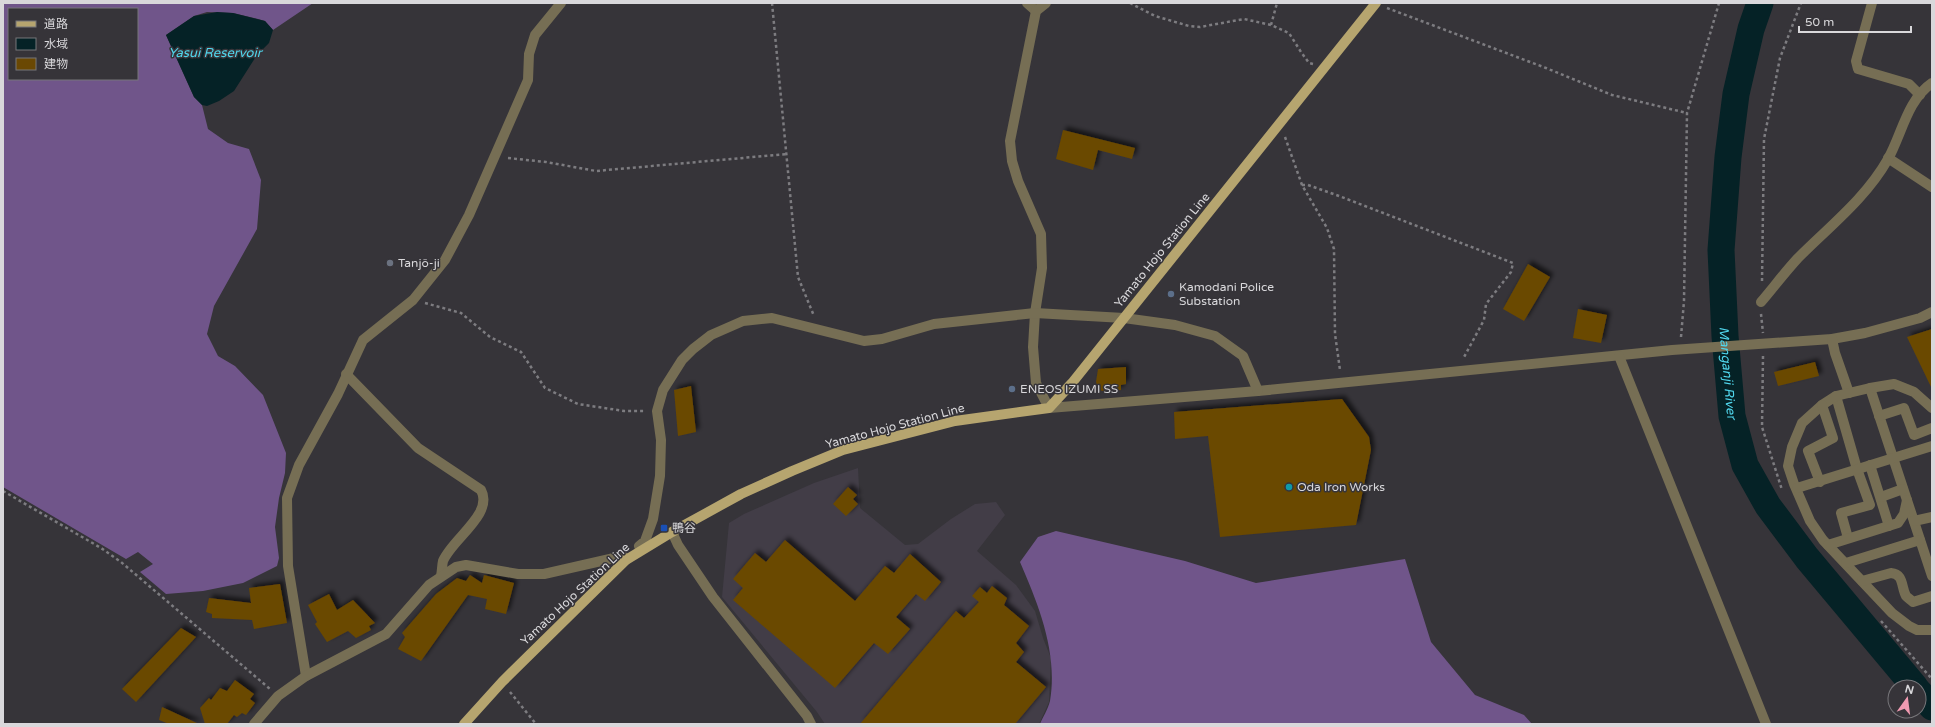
<svg xmlns="http://www.w3.org/2000/svg" width="1935" height="727" viewBox="0 0 1935 727" font-family="'Varela Round','Noto Sans JP',sans-serif">
  <defs>
    <filter id="shadow"><feDropShadow dx="3.5" dy="-3.5" stdDeviation="2" flood-color="#0009"/></filter>
  </defs>
  <rect width="100%" height="100%" fill="#363439"/>
  <polygon fill="#423d47" points="858,468 860,508 905,545 918,544 951,519 975,504 996,502 1005,515 977,551 1016,585 1035,611 1043,638 1051,658 1049,702 1039,724 825,724 817,712 722,597 729,523 744,514 814,483"/>
  <g fill="#70558a" fill-rule="evenodd">
    <path d="M 3,3 L 313,3 L 273,30 L 265,21 L 258,19 L 233,13 L 207,12 L 194,16 L 166,35 L 194,97 L 202,105 L 208,129 L 228,143 L 249,149 L 261,180 L 257,229 L 214,306 L 207,334 L 218,356 L 235,366 L 263,395 L 286,453 L 285,473 L 279,498 L 275,527 L 279,558 L 277,566 L 243,583 L 203,591 L 166,594 L 140,572 L 153,564 L 138,552 L 126,559 L 3,487 ZM 9,9 L 137,9 L 137,79 L 9,79 Z"/>
    <path d="M 1056,531 L 1185,561 L 1256,583 L 1405,559 L 1431,642 L 1475,695 L 1524,715 L 1532,724 L 1040,724 C 1043,717 1048,709 1050,701 C 1058,653 1039,606 1020,562 L 1038,537 Z"/>
  </g>
  <polygon fill="#052226" points="217,12 233,13 265,21 273,30 269,43 257,55 234,91 219,101 207,106 202,105 194,97 166,35 194,16"/>
  <g fill="none" stroke-linecap="round" stroke-linejoin="round">
    <g stroke="#052226" stroke-width="27">
      <path id="s1" d="M 1760,3 L 1751,29 L 1736,94 L 1728,157 L 1721,250 L 1725,336 L 1732,416 L 1745,465 L 1768,506 L 1807,558 L 1915,687"/>
      <polyline points="1919,692 1932,707"/>
    </g>
  </g>
  <g fill="#6a4803" filter="url(#shadow)">
    <polygon points="1063,130 1135,148 1132,159 1098,150 1093,170 1056,159"/>
    <polygon points="1528,264 1550,277 1524,321 1503,309"/>
    <polygon points="1578,309 1607,315 1601,343 1573,338"/>
    <polygon points="1932,329 1932,389 1907,337"/>
    <polygon points="1815,362 1819,376 1778,386 1774,372"/>
    <polygon points="1126,367 1126,384 1121,385 1121,390 1107,392 1099,390 1096,382 1098,369"/>
    <polygon points="691,386 696,432 678,436 674,390"/>
    <polygon points="1342,399 1369,437 1371,450 1356,525 1220,537 1208,436 1175,439 1174,412"/>
    <polygon points="848,487 857,495 853,499 858,504 846,516 833,504"/>
    <polygon points="785,540 855,601 885,566 894,573 910,554 941,582 925,601 916,594 896,617 910,629 888,654 874,643 835,688 733,600 743,588 733,579 755,553 766,562"/>
    <polygon points="470,575 482,583 484,575 514,583 506,614 485,609 487,599 468,595 421,661 398,649 405,637 402,633 436,594 457,578 466,581"/>
    <polygon points="280,584 287,623 254,629 252,620 212,618 212,614 206,612 209,598 251,603 249,588"/>
    <polygon points="992,586 1007,598 1004,605 1029,626 1016,643 1024,652 1016,662 1046,687 1015,724 860,724 956,611 964,618 979,602 972,596 980,587 987,593"/>
    <polygon points="329,594 337,610 353,600 375,623 369,626 371,630 356,638 348,631 327,642 315,624 317,622 308,605"/>
    <polygon points="181,628 196,637 136,702 122,689"/>
    <polygon points="235,680 254,694 250,699 255,703 246,715 242,713 237,717 234,715 227,724 205,724 200,708 209,698 211,700 220,688 227,691"/>
    <polygon points="162,707 199,724 169,724 159,720"/>
  </g>
  <g fill="none" stroke-linecap="round" stroke-linejoin="round">
    <g stroke="#7d7c80" stroke-width="2.5" stroke-dasharray="3 3" stroke-linecap="butt">
      <polyline points="772,3 798,277 814,316"/>
      <polyline points="1130,3 1155,16 1189,26 1200,27 1244,19 1271,25 1289,33 1301,52 1309,63 1313,64"/>
      <polyline points="1387,8 1546,68 1612,95 1687,113"/>
      <polyline points="1271,25 1277,3"/>
      <polyline points="1285,137 1302,185 1327,228 1334,249 1335,334 1340,370"/>
      <polyline points="508,158 546,162 596,171 787,154"/>
      <polyline points="1302,185 1308,185 1339,196 1513,263 1511,272 1486,304 1484,320 1463,359"/>
      <polyline points="1762,281 1764,139 1780,58 1801,3"/>
      <polyline points="425,303 461,313 490,337 521,352 545,388 578,404 624,411 645,411"/>
      <polyline points="1761,314 1763,333"/>
      <polyline points="1681,337 1684,301 1687,113 1719,3"/>
      <polyline points="1763,356 1762,427 1782,490"/>
      <polyline points="3,491 101,548 121,562 270,689"/>
      <polyline points="1881,621 1932,679"/>
      <polyline points="510,692 536,724"/>
    </g>
    <g stroke="#766e54" stroke-width="10">
      <polyline points="1027,3 1036,11"/>
      <polyline points="1046,3 1036,11 1010,141 1012,161 1018,181 1041,234 1042,268 1035,313 1033,347 1036,383 1049,408 1258,391 1672,350 1832,339 1865,333 1920,318 1932,312"/>
      <polyline points="1872,3 1856,61 1858,69 1909,84 1920,95"/>
      <polyline points="1888,158 1932,187"/>
      <path d="M 1761,302 C 1773,288 1785,272 1798,258 C 1830,226 1866,198 1888,159 C 1902,134 1907,100 1932,83"/>
      <polyline points="1832,339 1835,353 1849,393"/>
      <polyline points="1619,356 1766,724"/>
      <path d="M 346,374 L 418,448 L 481,490 C 494,514 452,539 443,561 C 442,565 442,572 441,576"/>
      <polyline points="1870,388 1932,576"/>
      <polyline points="1836,396 1857,469 1870,505 1841,513 1848,538"/>
      <polyline points="1932,408 1914,392 1894,384 1870,388 1836,396 1822,405 1802,423 1792,447 1788,466 1794,484 1810,521 1823,540 1892,613 1909,626 1917,630 1932,630"/>
      <polyline points="1879,416 1904,408 1914,435 1932,428"/>
      <polyline points="1870,465 1889,526"/>
      <polyline points="1820,482 1808,451 1833,438 1822,405"/>
      <polyline points="1797,488 1932,446"/>
      <polyline points="1881,497 1903,489"/>
      <polyline points="1914,521 1932,517"/>
      <polyline points="672,532 678,545 713,597 807,716 811,724"/>
      <polyline points="1828,545 1898,523 1904,514 1907,500"/>
      <polyline points="641,550 639,546 645,541 653,519 660,476 661,440 657,411 663,390 682,360 693,349 711,335 743,321 772,318 864,341 882,339 934,324 1035,313 1124,318 1175,325 1215,336 1243,356 1258,391"/>
      <polyline points="1846,563 1920,540"/>
      <path d="M 1862,581 L 1891,573 C 1904,574 1901,587 1906,596 C 1908,598 1911,600 1913,602 L 1932,596"/>
      <polyline points="306,676 288,566 287,498 299,465 338,394 363,340 413,300 445,260 469,215 528,80 529,54 535,35 561,3"/>
      <polyline points="254,724 278,696 306,676 386,634 429,585 456,567 466,565 518,574 544,574 623,556 626,560"/>
    </g>
    <polyline stroke="#b6a56f" stroke-width="10" points="464,724 502,682 626,560 672,532 741,494 792,471 843,450 955,421 1049,408 1072,383 1376,3"/>
  </g>
  <circle fill="#6b7280" stroke="#363439" stroke-width="1.5" cx="390" cy="263" r="4"/>
  <g fill="#5c6f8a" stroke="#363439" stroke-width="1.5">
    <circle cx="1171" cy="294" r="4"/>
    <circle cx="1012" cy="389" r="4"/>
  </g>
  <circle fill="#0f9aa8" stroke="#363439" stroke-width="1.5" cx="1289" cy="487" r="4"/>
  <rect fill="#1a4fb4" stroke="#363439" stroke-width="1.5" x="660" y="524" width="8" height="8" rx="2"/>
  <g text-anchor="middle" stroke-width="3" stroke-linejoin="round" paint-order="stroke">
    <g font-size="12" fill="#d9d8db" stroke="#363439">
      <text transform="translate(1162 250) rotate(-51)" y="4">Yamato Hojo Station Line</text>
      <text transform="translate(895 426) rotate(-15)" y="4">Yamato Hojo Station Line</text>
      <text transform="translate(575 594) rotate(-43)" y="4">Yamato Hojo Station Line</text>
    </g>
    <g font-size="12" fill="#d9d8db" stroke="#363439" text-anchor="start">
      <text x="398" y="267">Tanjō-ji</text>
      <text x="1179" y="291">Kamodani Police<tspan x="1179" dy="14">Substation</tspan></text>
      <text x="1020" y="393">ENEOS IZUMI SS</text>
      <text x="1297" y="491">Oda Iron Works</text>
      <text x="672" y="532">鴨谷</text>
    </g>
    <g font-size="13" font-style="italic" fill="#50d6ec" stroke="#363439">
      <text x="215" y="57">Yasui Reservoir</text>
      <text dy="5" stroke="none"><textPath href="#s1" startOffset="374">Manganji River</textPath></text>
    </g>
  </g>
  <rect width="1935" height="727" fill="none" stroke="#d9d8db" stroke-width="8"/>
  <rect x="8" y="8" width="130" height="72" fill="#363439" stroke="#77767a"/>
  <rect x="16" y="21" width="20" height="6" fill="#b6a56f" stroke="#77767a"/>
  <text x="44" y="28" font-size="12" fill="#d9d8db">道路</text>
  <rect x="16" y="38" width="20" height="12" fill="#052226" stroke="#77767a"/>
  <text x="44" y="48" font-size="12" fill="#d9d8db">水域</text>
  <rect x="16" y="58" width="20" height="12" fill="#6a4803" stroke="#77767a"/>
  <text x="44" y="68" font-size="12" fill="#d9d8db">建物</text>
  <g transform="translate(1907 699) rotate(14)"><circle r="19" fill="#363439" stroke="#77767a"/>
  <path d="M0-3L7 15L0 10L-7 15Z" fill="#f19ab1"/>
  <text y="-6" font-size="11" font-weight="bold" text-anchor="middle" fill="#d9d8db">N</text>
  </g>
  <path d="M1799 26v6h112v-6" fill="none" stroke="#d9d8db" stroke-width="2"/>
  <text x="1805" y="26" font-size="12" fill="#d9d8db" stroke="#363439" stroke-width="3" paint-order="stroke">50 m</text>
</svg>
